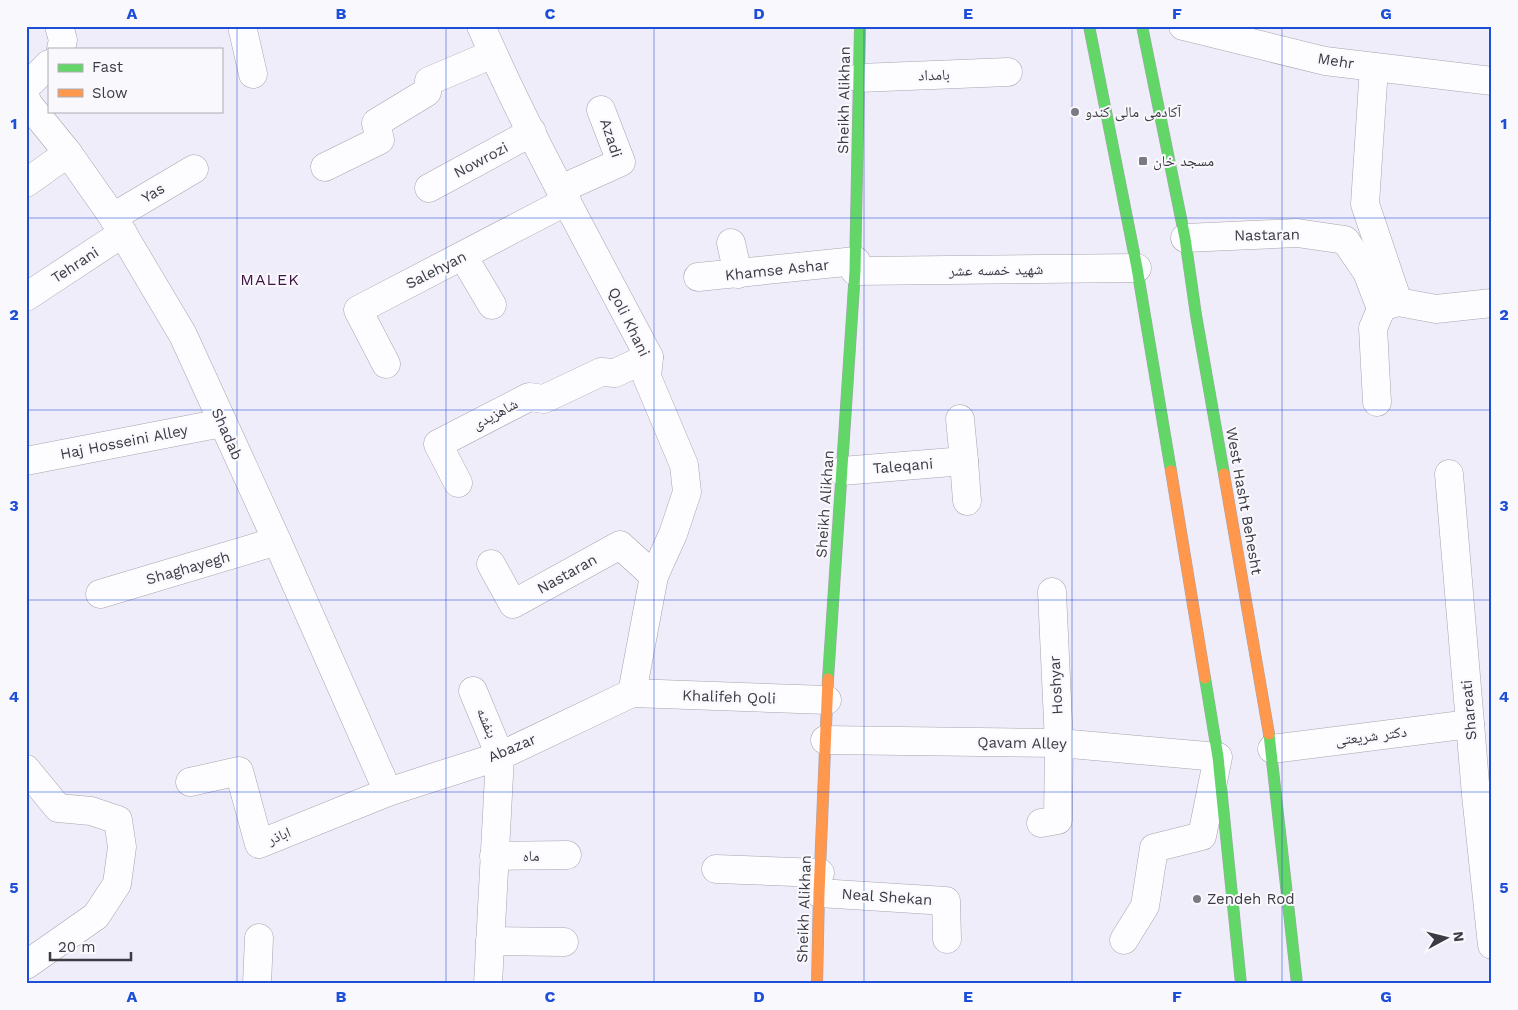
<svg xmlns="http://www.w3.org/2000/svg" width="1518" height="1010" viewBox="0 0 1518 1010" font-family="'Work Sans','Noto Naskh Arabic',sans-serif">
  <rect width="100%" height="100%" fill="#f0edfa"/>
  <g fill="none" stroke-linecap="round" stroke-linejoin="round">
    <g stroke="#a6a4ae" stroke-width="29">
      <g id="street">
        <polyline points="59,26 63,40 61,49"/>
        <polyline points="242,26 253,74"/>
        <path d="M 481,26 C 530,139 592,248 649,357 L 647,377 L 684,465 L 687,492 L 673,534 L 654,576 L 632,693"/>
        <polyline points="1183,26 1325,61 1492,81"/>
        <polyline points="1374,67 1365,204 1398,302"/>
        <polyline points="859,78 1008,72"/>
        <polyline points="26,87 49,64"/>
        <polyline points="26,99 29,105 68,153 113,217 183,335 277,541 388,792"/>
        <polyline points="325,167 380,140 376,123 427,92 429,81 493,54"/>
        <polyline points="26,183 68,153"/>
        <polyline points="429,188 532,132"/>
        <polyline points="561,189 621,162 601,110"/>
        <polyline points="113,217 194,169"/>
        <polyline points="1185,238 1297,233 1345,240 1367,272 1380,306 1382,307 1398,302 1436,309 1492,303"/>
        <polyline points="731,243 738,274"/>
        <polyline points="463,256 492,305"/>
        <polyline points="855,271 1137,268"/>
        <polyline points="698,277 856,261"/>
        <polyline points="26,297 123,233"/>
        <polyline points="386,364 358,310 567,201"/>
        <polyline points="1377,402 1373,328 1382,307"/>
        <polyline points="26,461 222,423"/>
        <polyline points="964,461 967,501"/>
        <polyline points="842,471 964,461 960,419"/>
        <polyline points="1449,474 1476,795 1492,945"/>
        <polyline points="458,483 438,444 529,397 544,399 601,372 615,373 649,357"/>
        <polyline points="491,564 513,604 620,545 654,576"/>
        <polyline points="100,594 277,541"/>
        <polyline points="473,691 500,756 488,984"/>
        <polyline points="825,740 1059,743 1218,757 1202,836 1154,848 1145,906 1124,940"/>
        <polyline points="1272,749 1470,724"/>
        <polyline points="26,769 58,808 91,811 118,820 122,847 117,884 96,916 26,965"/>
        <polyline points="190,782 239,771 259,844 388,792 500,756 632,693 827,700"/>
        <polyline points="1041,823 1058,820 1059,743 1052,592"/>
        <polyline points="494,856 567,855"/>
        <polyline points="716,869 820,873"/>
        <polyline points="819,893 946,901 947,939"/>
        <polyline points="490,941 564,942"/>
        <polyline points="257,984 259,938"/>
      </g>
    </g>
    <g stroke="#a6a4ae" stroke-width="12">
      <g id="fast">
        <polyline points="1089,26 1137,268 1171,471"/>
        <polyline points="1142,26 1185,238 1196,315 1224,474"/>
        <polyline points="1205,678 1218,757 1241,984"/>
        <polyline points="828,679 855,271 860,26"/>
        <polyline points="1269,734 1297,984"/>
      </g>
    </g>
    <g stroke="#a6a4ae" stroke-width="12">
      <g id="slow">
        <polyline points="1171,471 1205,678"/>
        <polyline points="1224,474 1269,734"/>
        <polyline points="817,984 819,893 828,679"/>
      </g>
    </g>
    <use href="#street" stroke="#fdfcfe" stroke-width="28"/>
    <use href="#fast" stroke="#63d668" stroke-width="11"/>
    <use href="#slow" stroke="#ff974d" stroke-width="11"/>
  </g>
  <path fill="none" stroke="#1d4ed8" stroke-width="1" stroke-opacity="0.55" d="M 237,26 L 237,984M 446,26 L 446,984M 654,26 L 654,984M 864,26 L 864,984M 1072,26 L 1072,984M 1282,26 L 1282,984M 26,218 L 1492,218M 26,410 L 1492,410M 26,600 L 1492,600M 26,792 L 1492,792"/>
  <g fill="#7b7983" stroke="#f9f8fd" stroke-width="2">
    <circle cx="1075" cy="112" r="5"/>
    <rect x="1138" y="156" width="10" height="10" rx="2.5"/>
    <circle cx="1197" cy="899" r="5"/>
  </g>
  <g text-anchor="middle" stroke-width="4" stroke-linejoin="round" paint-order="stroke">
    <g font-size="15" fill="#3c3a43" stroke="#f9f8fd">
      <text transform="translate(1336 61) rotate(9)" y="5">Mehr</text>
      <text transform="translate(934 75) rotate(-2)" y="5">بامداد</text>
      <text transform="translate(844 100) rotate(-89)" y="5">Sheikh Alikhan</text>
      <text transform="translate(611 138) rotate(72)" y="5">Azadi</text>
      <text transform="translate(481 160) rotate(-28)" y="5">Nowrozi</text>
      <text transform="translate(153 193) rotate(-31)" y="5">Yas</text>
      <text transform="translate(1267 235) rotate(-1)" y="5">Nastaran</text>
      <text transform="translate(75 265) rotate(-33)" y="5">Tehrani</text>
      <text transform="translate(436 270) rotate(-27)" y="5">Salehyan</text>
      <text transform="translate(777 270) rotate(-6)" y="5">Khamse Ashar</text>
      <text transform="translate(996 270) rotate(-1)" y="5">شهید خمسه عشر</text>
      <text transform="translate(629 322) rotate(64)" y="5">Qoli Khani</text>
      <text transform="translate(495 414) rotate(-28)" y="5">شاهزیدی</text>
      <text transform="translate(227 434) rotate(66)" y="5">Shadab</text>
      <text transform="translate(124 442) rotate(-11)" y="5">Haj Hosseini Alley</text>
      <text transform="translate(903 466) rotate(-5)" y="5">Taleqani</text>
      <text transform="translate(1244 501) rotate(80)" y="5">West Hasht Behesht</text>
      <text transform="translate(825 504) rotate(-86)" y="5">Sheikh Alikhan</text>
      <text transform="translate(188 568) rotate(-16)" y="5">Shaghayegh</text>
      <text transform="translate(567 574) rotate(-29)" y="5">Nastaran</text>
      <text transform="translate(1056 685) rotate(-93)" y="5">Hoshyar</text>
      <text transform="translate(729 697) rotate(2)" y="5">Khalifeh Qoli</text>
      <text transform="translate(1469 710) rotate(-95)" y="5">Shareati</text>
      <text transform="translate(487 723) rotate(68)" y="5">بنفشه</text>
      <text transform="translate(1371 736) rotate(-7)" y="5">دکتر شریعتی</text>
      <text transform="translate(1022 743) rotate(1)" y="5">Qavam Alley</text>
      <text transform="translate(512 748) rotate(-23)" y="5">Abazar</text>
      <text transform="translate(279 836) rotate(-22)" y="5">اباذر</text>
      <text transform="translate(531 856) rotate(-1)" y="5">ماه</text>
      <text transform="translate(887 897) rotate(4)" y="5">Neal Shekan</text>
      <text transform="translate(804 909) rotate(-88)" y="5">Sheikh Alikhan</text>
    </g>
    <g font-size="15" fill="#3c3a43" stroke="#f9f8fd" text-anchor="start">
      <text x="1085" y="117">آکادمی مالی کندو</text>
      <text x="1153" y="166">مسجد خان</text>
      <text x="1207" y="904">Zendeh Rod</text>
    </g>
    <g font-size="16" letter-spacing="1" fill="#401346" stroke="#f9f8fd">
      <text x="270" y="285">MALEK</text>
    </g>
  </g>
  <rect width="1518" height="1010" fill="none" stroke="#f9f8fd" stroke-width="55"/>
  <rect x="48" y="48" width="175" height="65" fill="#f9f8fd" stroke="#adacb3"/>
  <rect x="58" y="64" width="25" height="8" fill="#63d668" stroke="#adacb3"/>
  <text x="92" y="72" font-size="15" fill="#3c3a43">Fast</text>
  <rect x="58" y="89" width="25" height="8" fill="#ff974d" stroke="#adacb3"/>
  <text x="92" y="98" font-size="15" fill="#3c3a43">Slow</text>
  <g transform="translate(1446 938) rotate(83)" stroke="#f9f8fd" stroke-width="4" paint-order="stroke">
  <path d="M0-4L9 19L0 12L-9 19Z" fill="#3c3a43"/>
  <text y="-8" font-size="14" font-weight="bold" text-anchor="middle" fill="#3c3a43">N</text>
  </g>
  <path d="M50 952v8h81v-8" fill="none" stroke="#3c3a43" stroke-width="2.5"/>
  <text x="58" y="952" font-size="15" fill="#3c3a43" stroke="#f9f8fd" stroke-width="4" paint-order="stroke">20 m</text>
  <rect x="28" y="28" width="1462" height="954" fill="none" stroke="#1d4ed8" stroke-width="2"/>
  <g font-size="16" text-anchor="middle" font-weight="bold" fill="#1d4ed8">
    <text x="132" y="19">A</text>
    <text x="341" y="19">B</text>
    <text x="550" y="19">C</text>
    <text x="759" y="19">D</text>
    <text x="968" y="19">E</text>
    <text x="1177" y="19">F</text>
    <text x="1386" y="19">G</text>
    <text x="14" y="129">1</text>
    <text x="1504" y="129">1</text>
    <text x="14" y="320">2</text>
    <text x="1504" y="320">2</text>
    <text x="14" y="511">3</text>
    <text x="1504" y="511">3</text>
    <text x="14" y="702">4</text>
    <text x="1504" y="702">4</text>
    <text x="14" y="893">5</text>
    <text x="1504" y="893">5</text>
    <text x="132" y="1002">A</text>
    <text x="341" y="1002">B</text>
    <text x="550" y="1002">C</text>
    <text x="759" y="1002">D</text>
    <text x="968" y="1002">E</text>
    <text x="1177" y="1002">F</text>
    <text x="1386" y="1002">G</text>
  </g>
</svg>
